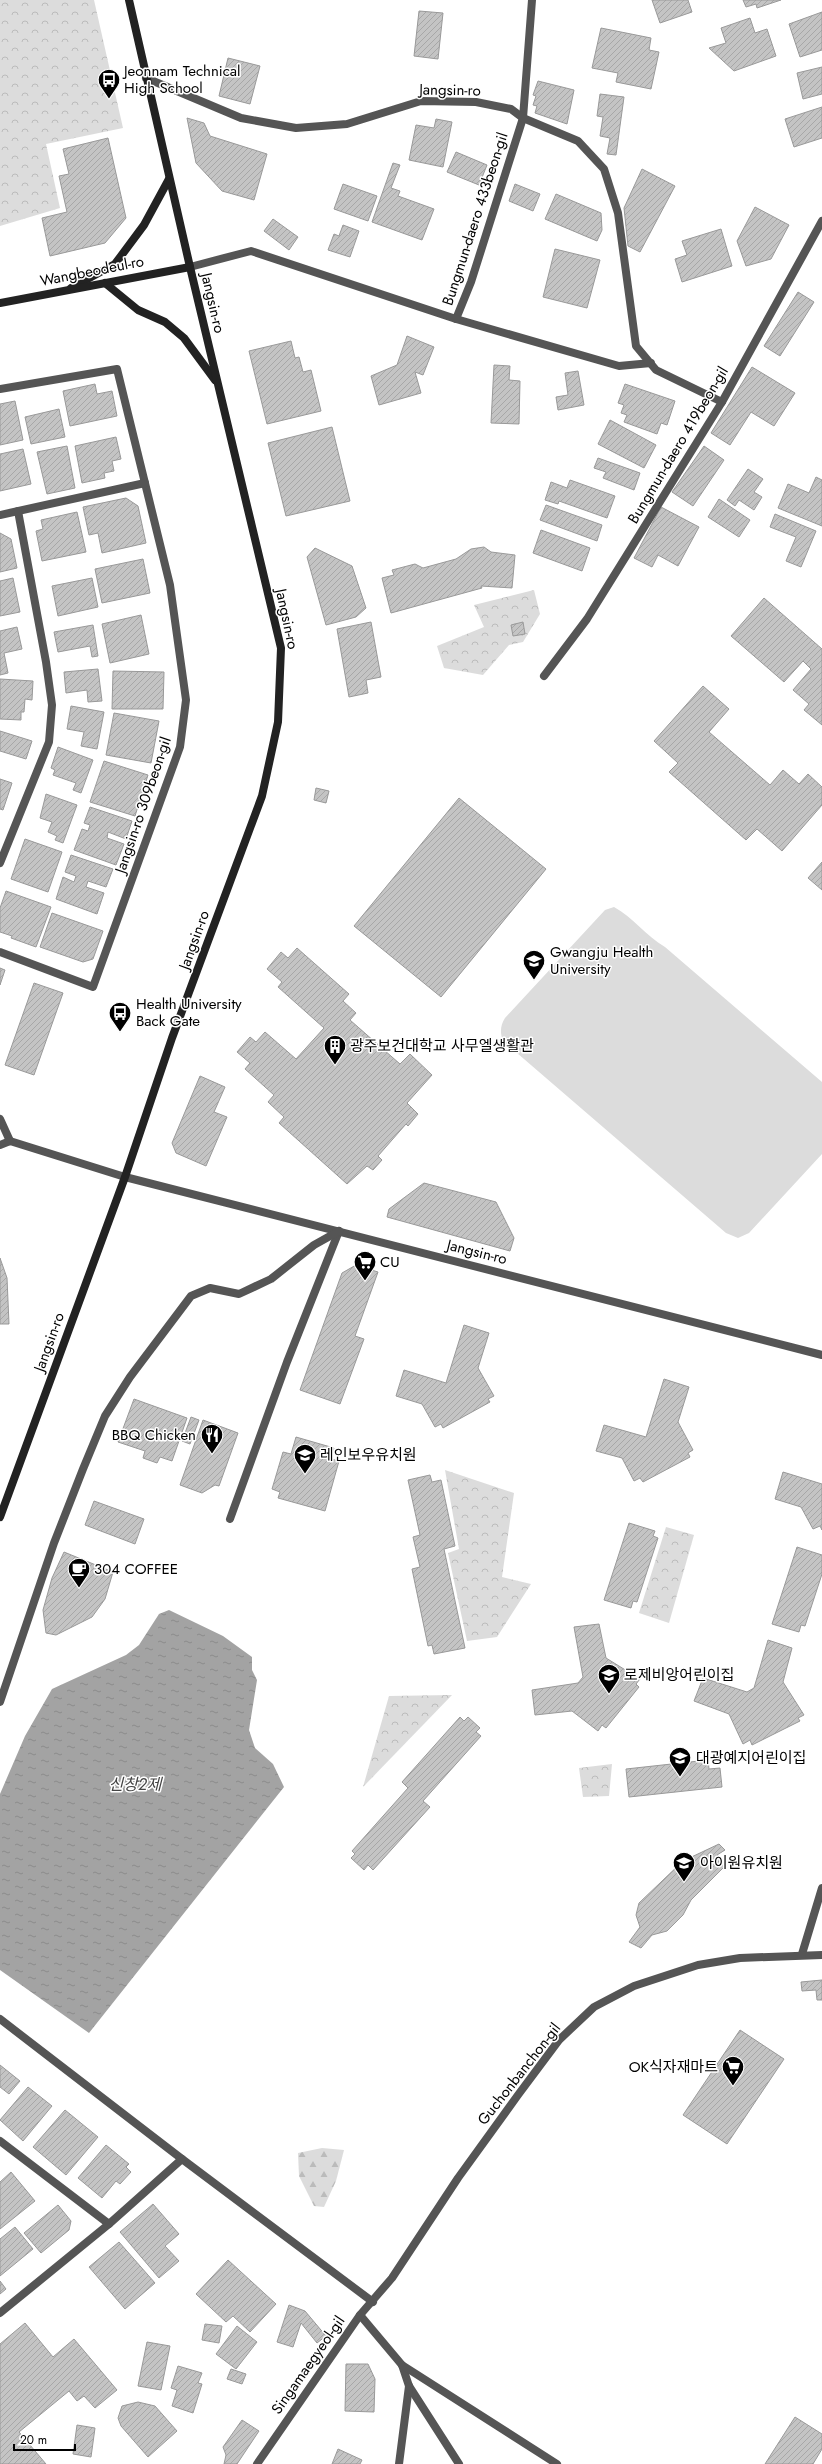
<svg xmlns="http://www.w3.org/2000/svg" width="822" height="2464" viewBox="0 0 822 2464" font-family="Jost,'Noto Sans KR',sans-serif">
  <defs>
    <pattern id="forest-firs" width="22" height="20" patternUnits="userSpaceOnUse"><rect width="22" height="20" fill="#dcdcdc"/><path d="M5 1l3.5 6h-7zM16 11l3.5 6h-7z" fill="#bbb"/></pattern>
    <pattern id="park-crowns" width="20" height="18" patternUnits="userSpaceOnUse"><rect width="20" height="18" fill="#dcdcdc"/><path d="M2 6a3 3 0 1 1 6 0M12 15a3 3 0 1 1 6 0" fill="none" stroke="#bbb"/></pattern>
    <pattern id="water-ripples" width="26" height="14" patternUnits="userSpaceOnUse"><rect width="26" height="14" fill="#a3a3a3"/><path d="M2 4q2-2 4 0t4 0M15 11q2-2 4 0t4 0" fill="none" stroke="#8b8b8b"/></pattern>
    <pattern id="building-hatch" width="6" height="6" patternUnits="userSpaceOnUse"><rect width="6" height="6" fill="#c4c4c4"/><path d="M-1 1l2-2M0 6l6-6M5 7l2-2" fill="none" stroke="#a7a7a7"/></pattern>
  </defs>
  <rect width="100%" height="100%" fill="#fff"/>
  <polygon fill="url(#forest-firs)" points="322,2148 344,2150 336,2181 324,2207 314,2206 299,2176 298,2153"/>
  <g fill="url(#park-crowns)">
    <polygon points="0,0 94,0 123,128 46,144 60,208 0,226"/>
    <polygon points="534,590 540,614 523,642 509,645 483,675 444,668 437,646 484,627 474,605"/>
    <polygon points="445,1470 514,1493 502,1577 531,1584 497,1637 467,1641 448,1553 459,1549"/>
    <polygon points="666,1527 694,1535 669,1623 639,1613"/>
    <polygon points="452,1695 363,1787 389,1696"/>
    <polygon points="612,1764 609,1796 583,1797 579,1768"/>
  </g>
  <path fill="#dcdcdc" d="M 614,907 C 633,917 646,936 665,947 L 822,1082 L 822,1154 L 749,1233 L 738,1238 L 726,1233 L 503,1041 C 500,1033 500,1026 505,1018 L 605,910 Z"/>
  <polygon fill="url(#water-ripples)" points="169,1610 223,1636 252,1657 252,1670 257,1680 249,1730 255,1748 273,1764 284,1787 89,2033 0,1970 0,1794 25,1736 52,1689 126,1655 139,1645 159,1614"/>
  <g fill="url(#building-hatch)" stroke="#999">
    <polygon points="652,0 688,0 692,12 660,23"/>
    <polygon points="743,0 781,0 757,8 756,4 746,7"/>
    <polygon points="419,11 443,13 438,59 414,56"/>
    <polygon points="822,12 822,50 800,57 789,24"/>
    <polygon points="750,18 755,33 767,29 776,56 734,71 709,48 726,43 721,28"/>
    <polygon points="601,28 651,38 649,50 659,52 651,89 616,82 618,73 592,68"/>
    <polygon points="228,58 260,66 250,104 219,96"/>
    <polygon points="822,67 822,94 803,99 797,73"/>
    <polygon points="538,81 574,90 567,124 535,113 537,106 533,105 536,96 533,95"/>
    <polygon points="600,94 624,97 616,155 607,154 610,138 600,136 603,117 597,116"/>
    <polygon points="822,107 822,138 794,147 785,119"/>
    <polygon points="187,118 204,123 210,136 267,154 254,200 222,191 196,163"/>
    <polygon points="436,119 452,122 443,167 409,160 416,125 434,128"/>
    <polygon points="108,138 126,218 105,243 50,256 42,218 67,212 59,176 69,174 63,149"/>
    <polygon points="456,152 487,165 479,185 447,172"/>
    <polygon points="393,163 400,165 391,188 400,191 398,196 434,209 422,240 372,222"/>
    <polygon points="642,169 675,186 640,252 628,246 624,208"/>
    <polygon points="343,184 377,196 368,221 334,209"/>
    <polygon points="515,184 540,194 533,211 509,201"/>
    <polygon points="556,194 601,213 602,230 597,241 545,219"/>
    <polygon points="755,207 789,225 771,259 746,266 737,241"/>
    <polygon points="273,219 298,237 289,250 264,231"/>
    <polygon points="343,225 359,231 350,257 328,250 334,234 339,236"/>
    <polygon points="721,229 732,266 682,282 675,259 687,255 682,241"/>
    <polygon points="555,249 600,260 587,308 543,297"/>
    <polygon points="798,292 814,302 780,356 764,346"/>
    <polygon points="407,336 434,347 423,375 415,372 421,393 379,405 371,376 397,365"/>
    <polygon points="291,341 295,358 299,357 303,372 311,370 321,411 267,424 249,351"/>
    <polygon points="494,365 510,366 509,380 520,381 519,424 491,423"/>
    <polygon points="752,367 795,393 774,426 751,412 730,445 711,433"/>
    <polygon points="578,371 584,405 558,410 556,397 568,395 565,373"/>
    <polygon points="95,384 97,394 112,391 117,416 70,426 63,391"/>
    <polygon points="625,384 675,401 667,425 661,423 657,434 624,422 627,415 621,413 624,405 618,403"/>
    <polygon points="15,401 23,440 0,445 0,404"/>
    <polygon points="59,409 65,437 31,444 25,417"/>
    <polygon points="610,420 656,445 644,468 598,444"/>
    <polygon points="332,427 350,501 286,516 268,443"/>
    <polygon points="116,437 121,459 112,461 114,471 104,473 105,478 82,483 75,446"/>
    <polygon points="67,446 75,488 47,494 37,452"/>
    <polygon points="704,446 724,460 693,506 672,492"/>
    <polygon points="23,449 31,484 0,491 0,454"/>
    <polygon points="598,458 640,473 634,490 603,478 606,472 594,468"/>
    <polygon points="748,469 763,479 754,492 762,497 754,510 739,500 735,506 727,500"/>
    <polygon points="816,477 822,480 822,526 778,508 788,484 809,493"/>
    <polygon points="570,480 615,496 607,518 559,501 558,504 545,500 551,482 567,488"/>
    <polygon points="126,498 138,506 146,543 102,553 98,533 89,535 83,507"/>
    <polygon points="719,499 750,520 739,537 708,517"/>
    <polygon points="546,505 602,525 597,541 540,520"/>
    <polygon points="661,507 699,527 678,566 658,555 652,567 634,558"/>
    <polygon points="77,512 86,552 42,561 36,531 43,529 41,520"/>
    <polygon points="775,514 816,531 801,567 786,561 796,537 770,527"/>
    <polygon points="541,530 590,548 582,571 533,553"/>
    <polygon points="0,533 11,539 17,568 0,572"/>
    <polygon points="484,547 491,552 515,555 512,588 481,586 482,588 391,613 382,578 394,575 392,570 415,564 423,568 456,559 471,549"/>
    <polygon points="315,548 352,566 366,608 356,617 326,625 307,557"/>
    <polygon points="143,559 150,593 102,603 95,569"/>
    <polygon points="13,578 20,612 0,616 0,581"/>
    <polygon points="92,578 98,607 58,616 52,586"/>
    <polygon points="764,598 822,649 822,725 804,710 809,704 793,690 811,669 803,661 784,682 731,636"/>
    <polygon points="141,615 149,654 110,663 102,624"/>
    <polygon points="371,622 381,677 366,680 368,693 349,697 337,629"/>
    <polygon points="523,622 525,634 513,636 511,625"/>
    <polygon points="93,625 98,656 92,657 90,646 58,652 54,632"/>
    <polygon points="17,627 22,649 4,653 8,673 0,675 0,631"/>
    <polygon points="98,669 102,701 88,702 87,690 66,693 64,672"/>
    <polygon points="113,671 164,672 163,709 112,709"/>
    <polygon points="0,679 33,681 32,700 25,699 24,712 21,712 21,720 0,719"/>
    <polygon points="703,686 729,709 709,732 770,785 783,770 799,784 808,774 822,787 822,805 782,851 757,829 746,840 669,772 678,763 654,741"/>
    <polygon points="71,706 104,712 97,749 81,746 84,732 67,729"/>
    <polygon points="114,713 159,721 151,763 106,755"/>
    <polygon points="0,731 32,741 26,759 0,751"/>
    <polygon points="58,747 93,760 81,793 73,790 76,783 53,775 55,770 51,768"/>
    <polygon points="104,761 148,775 135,816 90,802"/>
    <polygon points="0,779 12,783 3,810 0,809"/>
    <polygon points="316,788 329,791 326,803 314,800"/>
    <polygon points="46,794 77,805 63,843 55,840 57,836 48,832 52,822 40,818"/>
    <polygon points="459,798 546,869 441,997 354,926"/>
    <polygon points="90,807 132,821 126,839 108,832 107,838 124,844 116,865 74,850 82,829 88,831 90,825 84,823"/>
    <polygon points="25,839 62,852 48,892 11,879"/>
    <polygon points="71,855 113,869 106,887 88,881 86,887 104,893 97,914 56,899 63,877 74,882 76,876 65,872"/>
    <polygon points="822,862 822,890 808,878"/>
    <polygon points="6,891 51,907 36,947 11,938 12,936 0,932 0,908"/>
    <polygon points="52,913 103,931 93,959 83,962 40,947"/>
    <polygon points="297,948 349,994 343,1001 356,1013 350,1020 400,1064 410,1054 432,1075 407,1103 418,1114 408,1126 406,1124 378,1156 382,1160 373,1170 367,1166 347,1184 279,1123 284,1117 268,1102 274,1095 245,1069 250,1063 237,1052 250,1037 256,1042 265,1032 296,1059 324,1028 278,987 282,982 267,969 281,952 288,958"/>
    <polygon points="0,968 5,970 0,985"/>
    <polygon points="34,983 63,993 34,1075 5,1065"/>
    <polygon points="200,1076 225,1087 214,1112 227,1117 206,1166 176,1153 172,1143"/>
    <polygon points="424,1183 496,1202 514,1238 510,1251 387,1217 389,1209"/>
    <polygon points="0,1258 7,1278 9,1324 0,1324"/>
    <polygon points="356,1265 378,1272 355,1336 364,1339 340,1404 300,1390 342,1273"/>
    <polygon points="464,1325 489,1333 478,1368 494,1396 488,1399 490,1402 443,1428 441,1424 435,1427 422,1404 396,1396 404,1370 446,1383"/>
    <polygon points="664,1379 689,1387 678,1422 693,1450 688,1453 690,1457 643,1482 640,1478 634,1481 622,1458 596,1451 604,1425 646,1437"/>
    <polygon points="134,1399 187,1418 172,1461 160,1457 157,1463 143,1458 145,1451 118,1442"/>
    <polygon points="191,1417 199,1420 190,1444 182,1441"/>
    <polygon points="203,1420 238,1433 219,1486 215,1485 202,1493 180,1485"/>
    <polygon points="296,1437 334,1448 331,1459 339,1461 325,1511 278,1498 280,1492 272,1489 283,1452 291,1454"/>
    <polygon points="783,1472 822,1484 822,1530 820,1526 813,1529 801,1507 775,1499"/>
    <polygon points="430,1475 432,1482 441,1480 455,1546 444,1549 465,1648 434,1654 432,1645 428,1646 412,1569 420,1567 413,1537 420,1535 408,1480"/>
    <polygon points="94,1501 144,1519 135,1544 85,1525"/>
    <polygon points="629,1523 655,1531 653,1536 658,1538 637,1602 633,1601 631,1608 604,1600"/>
    <polygon points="797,1547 822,1555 822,1574 805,1626 801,1625 799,1632 772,1624"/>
    <polygon points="64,1552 113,1572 105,1599 92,1617 56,1635 46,1633 43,1610 52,1578"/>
    <polygon points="599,1624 606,1658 640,1679 636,1684 639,1687 606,1728 602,1725 598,1731 572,1711 535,1715 532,1690 578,1683 583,1677 574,1627"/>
    <polygon points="768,1640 792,1648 783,1682 804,1715 798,1718 800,1721 752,1745 750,1740 743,1744 729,1714 694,1701 703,1678 747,1692 754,1688"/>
    <polygon points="460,1717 464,1721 468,1717 480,1728 476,1732 481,1736 423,1801 430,1807 373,1870 368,1865 364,1870 351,1858 355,1854 352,1851 408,1788 402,1782"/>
    <polygon points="708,1760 709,1769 720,1768 722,1787 629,1797 626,1769"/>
    <polygon points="719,1844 725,1850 717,1855 725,1866 691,1900 683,1915 667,1931 652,1935 641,1948 629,1942 640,1927 636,1915 639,1903 683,1861"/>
    <polygon points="822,1980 822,2000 817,2000 816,1990 802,1991 801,1982"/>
    <polygon points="740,2030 784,2059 727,2144 683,2115"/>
    <polygon points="0,2065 20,2081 9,2094 0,2087"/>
    <polygon points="28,2087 52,2106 23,2141 0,2120"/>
    <polygon points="65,2110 98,2137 66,2175 33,2147"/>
    <polygon points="106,2145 129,2164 126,2167 131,2172 120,2184 116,2181 102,2198 78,2178"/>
    <polygon points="11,2172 35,2201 0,2229 0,2182"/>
    <polygon points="153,2204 179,2234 165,2246 179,2261 159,2278 120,2232"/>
    <polygon points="58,2205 71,2221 69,2230 41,2253 24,2233"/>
    <polygon points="15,2227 33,2249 0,2276 0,2239"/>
    <polygon points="119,2242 155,2283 125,2309 89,2267"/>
    <polygon points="228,2260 276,2304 250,2332 233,2316 226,2322 196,2294"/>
    <polygon points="0,2281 6,2289 0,2294"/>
    <polygon points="289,2305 305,2311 326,2336 317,2343 301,2323 293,2347 277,2342"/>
    <polygon points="25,2323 53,2357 74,2339 117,2390 95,2408 84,2396 77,2401 69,2391 19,2432 46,2464 0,2464 0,2344"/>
    <polygon points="205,2324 222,2326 219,2343 202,2340"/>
    <polygon points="237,2326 257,2342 236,2369 216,2354"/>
    <polygon points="147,2342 170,2346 161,2390 138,2386"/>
    <polygon points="346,2364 368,2364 375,2379 374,2412 345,2411"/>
    <polygon points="178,2366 202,2373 198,2383 202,2384 193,2413 172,2406 177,2390 171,2388"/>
    <polygon points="231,2369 246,2374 242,2384 227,2379"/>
    <polygon points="138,2402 155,2406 177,2431 148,2457 121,2426 118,2418 122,2406"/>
    <polygon points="795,2417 822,2434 822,2449 813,2464 765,2464"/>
    <polygon points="242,2420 259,2431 237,2464 224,2464 226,2455 223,2447"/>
    <polygon points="77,2425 95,2428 91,2457 73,2454"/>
    <polygon points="338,2449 362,2460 360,2464 332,2464"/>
  </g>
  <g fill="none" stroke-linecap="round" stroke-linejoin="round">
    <g stroke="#555" stroke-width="8">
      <polyline points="532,0 523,118 471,282 456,319 619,366 651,363"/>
      <polyline points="146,78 241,118 296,128 347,124 421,101 476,102 511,109 523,118 578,141 604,169 618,213 636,346 656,370 722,402"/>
      <polyline points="190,267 251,251 456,319"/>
      <polyline points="0,389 117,369 170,585 186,700 180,747 93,987 0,952"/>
      <polyline points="0,515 145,483"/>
      <polyline points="544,676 587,619 722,402 822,221"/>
      <polyline points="0,863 49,742 52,705 46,662 18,511"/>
      <polyline points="0,1119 10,1141"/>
      <polyline points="0,1145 10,1141 125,1177 822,1355"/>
      <polyline points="230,1519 287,1362 339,1231"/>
      <polyline points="0,1702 54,1543 83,1469 105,1416 130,1377 191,1296 210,1288 239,1294 271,1279 314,1245 339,1231"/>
      <polyline points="802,1954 822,1888"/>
      <polyline points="0,2019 182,2159 373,2302"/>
      <polyline points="0,2141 109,2224"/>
      <polyline points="0,2313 109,2224 182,2159"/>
      <polyline points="360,2315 402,2365 409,2386 459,2464"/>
      <polyline points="402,2365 557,2464"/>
      <polyline points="257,2464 360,2315 392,2278 458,2178 518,2095 559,2040 594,2007 634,1986 698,1965 740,1958 822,1955"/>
      <polyline points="399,2464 409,2386"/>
    </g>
    <g stroke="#222" stroke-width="8">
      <polyline points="105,283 138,310 165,322 184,338 215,380"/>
      <polyline points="71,288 115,264 144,225 169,179"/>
      <polyline points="0,303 190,267"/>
      <polyline points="0,1517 125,1177 172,1038 262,796 278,722 281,648 190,267 129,0"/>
    </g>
  </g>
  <defs>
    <g id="bus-pin" transform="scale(1.15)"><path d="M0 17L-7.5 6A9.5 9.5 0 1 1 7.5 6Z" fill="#000" stroke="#fff"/><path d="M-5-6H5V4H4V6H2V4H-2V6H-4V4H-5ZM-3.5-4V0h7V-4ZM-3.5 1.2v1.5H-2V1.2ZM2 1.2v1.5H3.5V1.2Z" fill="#fff"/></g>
    <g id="university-pin" transform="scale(1.15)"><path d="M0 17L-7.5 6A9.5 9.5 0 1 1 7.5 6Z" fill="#000" stroke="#fff"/><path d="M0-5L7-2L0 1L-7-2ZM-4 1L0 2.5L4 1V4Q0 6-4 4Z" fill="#fff"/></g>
    <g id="building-pin" transform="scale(1.15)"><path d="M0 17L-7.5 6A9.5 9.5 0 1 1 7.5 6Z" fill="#000" stroke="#fff"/><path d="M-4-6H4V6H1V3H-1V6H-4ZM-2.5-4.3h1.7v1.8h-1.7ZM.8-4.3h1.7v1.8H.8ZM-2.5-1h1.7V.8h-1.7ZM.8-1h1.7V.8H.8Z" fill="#fff"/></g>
    <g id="supermarket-pin" transform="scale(1.15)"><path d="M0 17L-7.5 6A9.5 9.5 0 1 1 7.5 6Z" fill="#000" stroke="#fff"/><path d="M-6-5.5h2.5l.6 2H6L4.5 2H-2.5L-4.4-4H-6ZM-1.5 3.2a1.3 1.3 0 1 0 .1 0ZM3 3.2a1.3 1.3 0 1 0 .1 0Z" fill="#fff"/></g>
    <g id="restaurant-pin" transform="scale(1.15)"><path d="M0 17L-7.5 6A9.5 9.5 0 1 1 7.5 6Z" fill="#000" stroke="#fff"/><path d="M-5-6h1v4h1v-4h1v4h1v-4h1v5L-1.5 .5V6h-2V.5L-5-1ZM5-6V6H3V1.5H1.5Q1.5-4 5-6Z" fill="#fff"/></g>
    <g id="school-pin" transform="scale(1.15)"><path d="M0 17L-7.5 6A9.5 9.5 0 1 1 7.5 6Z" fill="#000" stroke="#fff"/><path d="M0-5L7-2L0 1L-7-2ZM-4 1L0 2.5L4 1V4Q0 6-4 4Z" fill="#fff"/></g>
    <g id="cafe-pin" transform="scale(1.15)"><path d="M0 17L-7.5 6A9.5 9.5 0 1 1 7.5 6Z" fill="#000" stroke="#fff"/><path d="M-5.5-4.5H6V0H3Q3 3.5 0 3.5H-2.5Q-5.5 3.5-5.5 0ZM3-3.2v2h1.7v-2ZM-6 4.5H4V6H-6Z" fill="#fff"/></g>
  </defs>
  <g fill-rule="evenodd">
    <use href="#bus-pin" x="109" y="80"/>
    <use href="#university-pin" x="534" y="961"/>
    <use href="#bus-pin" x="120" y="1013"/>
    <use href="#building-pin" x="335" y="1046"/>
    <use href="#supermarket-pin" x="365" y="1262"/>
    <use href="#restaurant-pin" x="212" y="1435"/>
    <use href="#school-pin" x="305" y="1455"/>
    <use href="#cafe-pin" x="79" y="1569"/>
    <use href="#school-pin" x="609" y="1675"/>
    <use href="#school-pin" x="680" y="1758"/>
    <use href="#school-pin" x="684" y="1863"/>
    <use href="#supermarket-pin" x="733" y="2067"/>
  </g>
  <g text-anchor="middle" stroke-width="3" stroke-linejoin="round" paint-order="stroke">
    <g font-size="15" fill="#000" stroke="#fff" text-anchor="start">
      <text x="124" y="76">Jeonnam Technical<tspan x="124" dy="17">High School</tspan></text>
      <text x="550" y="957">Gwangju Health<tspan x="550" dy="17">University</tspan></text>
      <text x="136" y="1009">Health University<tspan x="136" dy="17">Back Gate</tspan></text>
      <text x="350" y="1051">광주보건대학교 사무엘생활관</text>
      <text x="380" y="1267">CU</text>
      <text x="196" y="1440" text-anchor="end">BBQ Chicken</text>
      <text x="320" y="1460">레인보우유치원</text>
      <text x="94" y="1574">304 COFFEE</text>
      <text x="624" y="1680">로제비앙어린이집</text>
      <text x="696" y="1763">대광예지어린이집</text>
      <text x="700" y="1868">아이원유치원</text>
      <text x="718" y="2072" text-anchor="end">OK식자재마트</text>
    </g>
    <g font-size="15" fill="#000" stroke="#fff">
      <text transform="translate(450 90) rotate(1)" y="5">Jangsin-ro</text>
      <text transform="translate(475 219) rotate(-72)" y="5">Bungmun-daero 433beon-gil</text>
      <text transform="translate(92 271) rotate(-11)" y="5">Wangbeodeul-ro</text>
      <text transform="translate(213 303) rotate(77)" y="5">Jangsin-ro</text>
      <text transform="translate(678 445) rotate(-59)" y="5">Bungmun-daero 419beon-gil</text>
      <text transform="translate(287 619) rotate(78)" y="5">Jangsin-ro</text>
      <text transform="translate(143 805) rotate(-71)" y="5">Jangsin-ro 309beon-gil</text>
      <text transform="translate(194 940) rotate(-70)" y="5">Jangsin-ro</text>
      <text transform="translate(477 1252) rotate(14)" y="5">Jangsin-ro</text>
      <text transform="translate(49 1342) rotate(-70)" y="5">Jangsin-ro</text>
      <text transform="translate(519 2074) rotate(-52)" y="5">Guchonbanchon-gil</text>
      <text transform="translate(308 2365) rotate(-55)" y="5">Singamaegyeol-gil</text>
    </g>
    <g font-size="16" font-style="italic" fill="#444" stroke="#fff">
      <text x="135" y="1790">신창2제</text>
    </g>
  </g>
  <path d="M14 2444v6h61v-6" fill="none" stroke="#000000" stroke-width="2"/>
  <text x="20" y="2444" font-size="12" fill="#000000" stroke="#ffffff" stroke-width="3" paint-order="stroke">20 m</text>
</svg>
